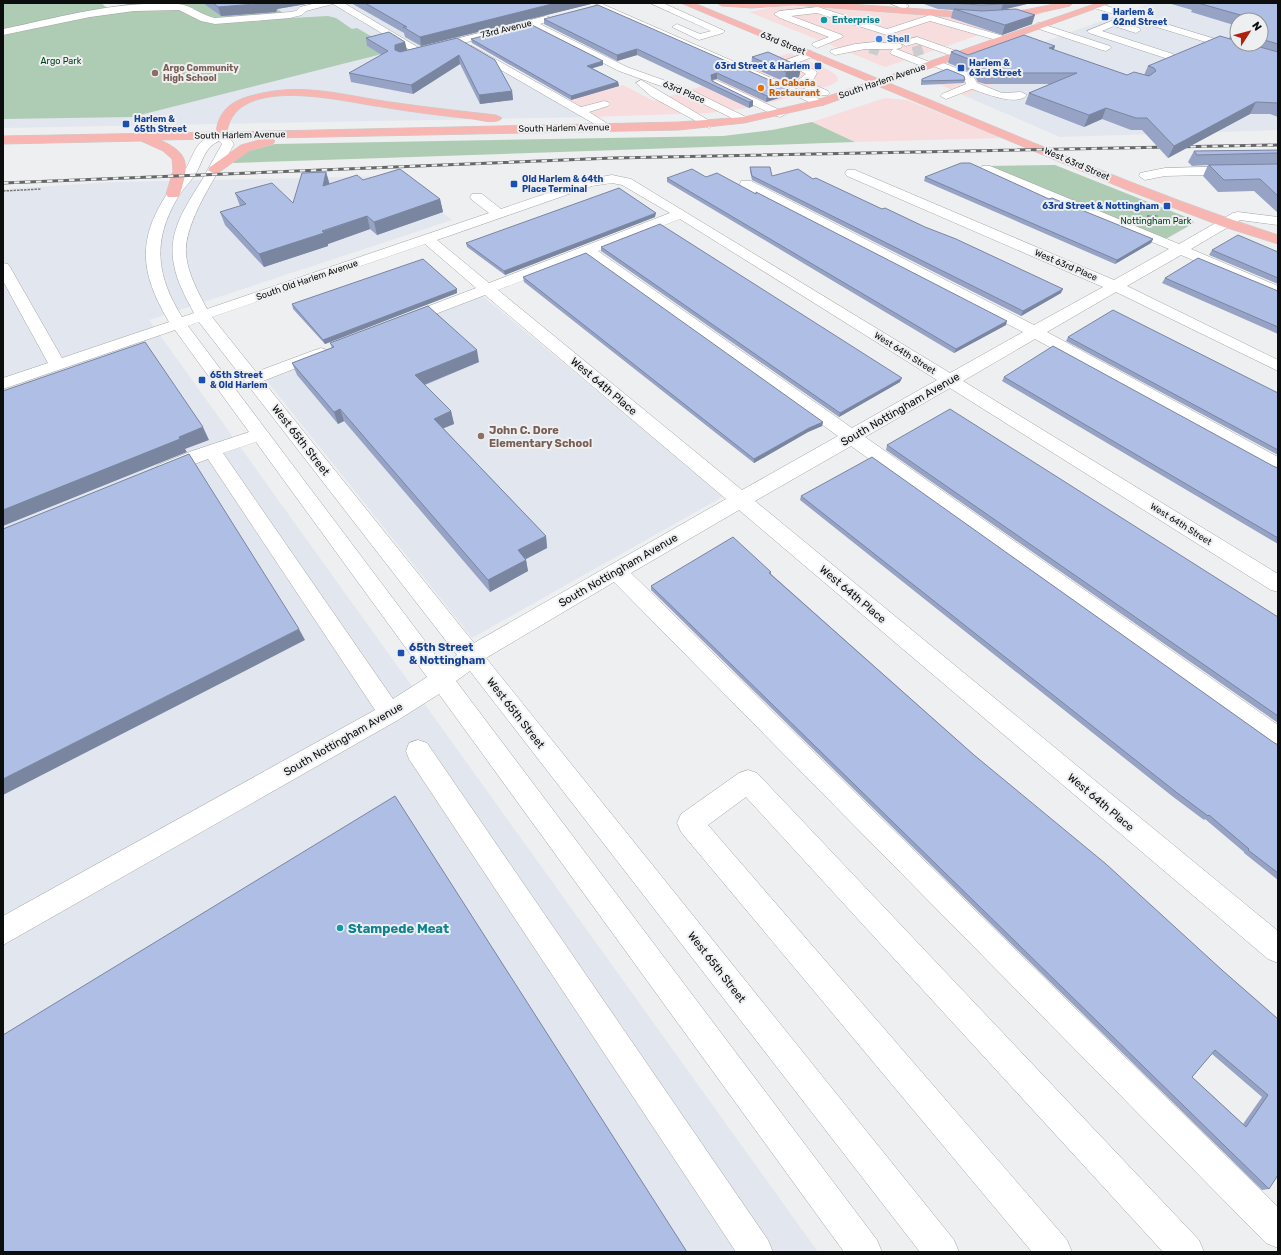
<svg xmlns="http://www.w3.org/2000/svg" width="1281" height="1255" viewBox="0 0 1281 1255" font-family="Rubik,sans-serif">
  <rect width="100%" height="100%" fill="#eeeff0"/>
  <g fill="#f8ddde">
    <polygon points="778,6 796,6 1007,17 1044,13 885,67 749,12"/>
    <polygon points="790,53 829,70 837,76 838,81 831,85 781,100 748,108 709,113 591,117 564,102 623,85 654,101 748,72 741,68"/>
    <polygon points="960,67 1000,82 965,96 934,82 941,73"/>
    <polygon points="885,98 907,100 1002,138 855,142 812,122"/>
  </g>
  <g fill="#e2e6ef" fill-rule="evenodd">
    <polygon points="3,3 101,3 107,8 133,3 596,3 396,53 462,43 591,117 3,128"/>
    <path d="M 1151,3 L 1278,3 L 1278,130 L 1060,137 L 965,96 L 999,82 L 1038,44 ZM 1237,20 L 1261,20 L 1261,44 L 1237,44 Z"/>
    <polygon points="395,176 452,220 149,320 818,1252 3,1252 3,189 114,182"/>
    <polygon points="478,292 724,496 472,638 263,376"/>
  </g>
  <g fill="#aecbb3">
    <polygon points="3,3 101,3 107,8 133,3 268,3 291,18 328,16 336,18 352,29 357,28 381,42 367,46 382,54 132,117 3,119"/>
    <polygon points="812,122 855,142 233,163 241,153 275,144 723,136 772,130"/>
    <polygon points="1055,165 1191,219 1194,223 1164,240 985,166"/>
  </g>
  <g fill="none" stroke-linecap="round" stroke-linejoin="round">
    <g stroke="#cccdce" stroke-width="10" stroke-dasharray="10 5" stroke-linecap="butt">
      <polyline points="870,48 879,51"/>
      <polyline points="913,52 923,49"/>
    </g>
    <g stroke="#a5a5a7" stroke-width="1">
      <g id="minor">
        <path d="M 317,3 L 344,3 L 424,51 L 423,53 L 415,53 L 333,4 L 306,11 L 302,15 L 290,18 L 215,24 L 201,21 L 179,10 L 134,11 L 90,17 L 3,35 L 3,29 C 60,17 119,0 178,4 C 192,5 202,16 215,18 L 290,12 L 296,11 L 300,7 Z"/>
        <polygon points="600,3 824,101 826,103 824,105 816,105 597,8 595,6"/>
        <polygon points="650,3 663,3 725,31 723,33 699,40 672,27 677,24 700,34 711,31"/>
        <polygon points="889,3 904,3 909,6 904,9"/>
        <polygon points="1097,3 1278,58 1278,64 1094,8 1092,6"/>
        <polygon points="818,7 887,29 930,15 1007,37 1008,39 1003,42 930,21 887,35 817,13 791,16 842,35 843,37 817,48 812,45 813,43 829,37 780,18 774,14 779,11"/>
        <polygon points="546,16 549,17 551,19 549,21 540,24 627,67 691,90 748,118 750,120 748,122 740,122 683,94 619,71 530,26 432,51 427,48 428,46"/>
        <polygon points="1114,20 1139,28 1141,30 1136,33 1114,26 1102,31 1173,54 1174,56 1173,58 1165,58 1089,33 1087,31"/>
        <polygon points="1039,23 1110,46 1111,48 1106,51 1102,50 1036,28 1034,26 1036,24"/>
        <polygon points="917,37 962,53 963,55 958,58 916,43 906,46 901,43 902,41"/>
        <path d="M 875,42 L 901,44 L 902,46 L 901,48 L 896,49 L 930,62 L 934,60 L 938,61 L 972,74 L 977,83 L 1002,93 L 1021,92 L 1027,95 C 1017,107 984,93 972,89 L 946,99 L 940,96 L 942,94 L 966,84 L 964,78 L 933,66 L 928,68 L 924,67 L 891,54 L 890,52 L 893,49 L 865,49 L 835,55 L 830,52 L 831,50 L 855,44 Z"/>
        <polygon points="472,46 581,107 604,101 608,102 610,104 608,106 589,112 608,124 602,128 598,126 468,51 467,49 468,47"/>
        <polygon points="811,51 816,54 815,56 799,62 816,71 817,73 813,80 808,82 828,91 830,93 828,95 820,95 799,86 797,81 806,74 785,62 786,60"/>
        <polygon points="641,80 715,124 709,128 705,126 652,97 636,83"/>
        <polygon points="716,80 784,112 786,114 780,117 776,116 712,85 711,83 712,81"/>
        <path d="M 221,132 L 225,133 L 234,144 C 219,173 183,222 186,255 C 188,274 198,292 207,309 L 489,213 L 472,200 L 470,197 L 472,194 L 482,194 L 501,209 L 589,179 L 612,175 L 631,179 L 950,373 L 1023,332 L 741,187 L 740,184 L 741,181 L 751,181 L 1034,325 L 1103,287 L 847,176 L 845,173 L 847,170 L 855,170 L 1114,280 L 1169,249 L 982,172 L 980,169 L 982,166 L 990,166 L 1179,244 L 1233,213 L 1238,212 L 1278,217 L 1278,225 L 1240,220 L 1191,249 L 1278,286 L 1278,297 L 1181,255 L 1127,286 L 1278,360 L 1278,371 L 1116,292 L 1047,332 L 1278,457 L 1278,471 L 1271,469 L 1035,339 L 963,381 L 1278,574 L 1278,592 L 1271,590 L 950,388 L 865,437 L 1278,725 L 1278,749 L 1269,745 L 851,446 L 755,501 L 1278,931 L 1278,963 L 1268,959 L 739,510 L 631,573 L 1278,1207 L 1278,1248 L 1266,1243 L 614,582 L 486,658 L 954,1240 L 959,1252 L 920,1252 L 470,671 L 456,681 L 877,1240 L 882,1252 L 844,1252 L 439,694 L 398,720 L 3,945 L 3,916 L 375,710 L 208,459 L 165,475 L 158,473 L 156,469 L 158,465 L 192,451 L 249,432 L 175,330 L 3,389 L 3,378 L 48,363 L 3,281 L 3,263 L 8,264 L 10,267 L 62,358 L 169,322 C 142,276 136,243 165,197 C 170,188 178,181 184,172 C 196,152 194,139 221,132 ZM 219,141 L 222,144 C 215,156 209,168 202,180 C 186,206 167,232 174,265 C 177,282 186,298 194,313 L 182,317 C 156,275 152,241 178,197 C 183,189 190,182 195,175 C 203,162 204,147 219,141 ZM 612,183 L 622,185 L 670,213 L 489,283 L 437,240 L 592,186 ZM 680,219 L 937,380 L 852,428 L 598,251 ZM 425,244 L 476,288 L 400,317 L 398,320 L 400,323 L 412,323 L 485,295 L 726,499 L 474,643 L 263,381 L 327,356 L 329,353 L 327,350 L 321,348 L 315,350 L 256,372 L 212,317 ZM 586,256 L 838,436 L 742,490 L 498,290 ZM 199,322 L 457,655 L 443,665 L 188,326 ZM 256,442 L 427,677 L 393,699 L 223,453 Z"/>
        <polygon points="1278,165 1278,173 1165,176 1145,180 1139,176 1140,173 1165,168"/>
        <polygon points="418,740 427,743 768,1240 773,1252 736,1252 409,759 406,751 409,743"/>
        <polygon points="748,770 757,773 1199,1240 1204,1252 1163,1252 746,797 708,825 1067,1240 1072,1252 1032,1252 681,832 677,823 681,814 739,773"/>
      </g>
    </g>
    <g stroke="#cacaca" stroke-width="1">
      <g id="major">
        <path d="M 681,3 L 694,3 L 879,79 L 1097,3 L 1111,3 L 889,83 C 1017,135 1145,192 1278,235 L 1278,244 L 1221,226 L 1127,190 L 878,86 L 824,105 L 744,123 L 679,130 L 272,138 L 275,141 L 273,144 L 249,151 L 218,173 L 214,174 L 208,170 L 210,167 L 241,145 L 266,138 L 160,140 C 190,153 189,165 180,194 L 178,197 L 168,197 L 166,194 L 173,171 L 172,159 L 163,151 L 141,141 L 3,144 L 3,136 L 216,132 C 219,109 233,100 254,95 C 302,82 342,95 390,102 C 425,107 460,111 496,115 L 502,118 C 497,125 480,120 473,119 C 443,116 412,112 382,107 C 344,102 236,73 227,132 L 679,122 L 744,117 L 817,100 L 869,82 Z"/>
        <polygon points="717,3 835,3 979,13 1025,10 1059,3 1072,4 1070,6 1025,16 979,19 794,5 752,8 722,6"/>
      </g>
    </g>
    <g stroke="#797a7a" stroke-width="1.5" stroke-dasharray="2.5 1" stroke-linecap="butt">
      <polyline points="3,191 41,189"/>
      <polyline points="1147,216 1158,216"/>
    </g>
    <use href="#minor" fill="#fff" fill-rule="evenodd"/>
    <use href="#major" fill="#f7b6b2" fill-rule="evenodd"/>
    <g stroke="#666768" stroke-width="3">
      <polyline id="rail" points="3,183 613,158 1278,145"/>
    </g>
    <use href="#rail" stroke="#eeeff0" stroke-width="2" stroke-dasharray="5.5" stroke-linecap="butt"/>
  </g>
  <g fill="#96a3c5" fill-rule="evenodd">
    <polygon points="203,3 312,3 277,9 276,12 221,16"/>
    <polygon points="351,3 591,3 591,4 421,46 405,37 404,33"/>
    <polygon points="921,3 1031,3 1003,10 1032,24 1002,35 951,18 953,10 938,9"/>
    <polygon points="1168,3 1278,3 1278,117 1270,114 1250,114 1168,158 1142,130 1131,130 1102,119 1084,127 1025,104 1029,93 1050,84 985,84 978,82 973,73 948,63 951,52 968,55 1054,50 1127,75 1144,75 1148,66 1229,38 1233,30 1237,29 1237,44 1261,44 1261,20 1237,20 1237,26 1191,12 1192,10"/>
    <polygon points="544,19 789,95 766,102 717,79 712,80 712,81 753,101 753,106 749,108 637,55 617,61 544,24"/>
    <polygon points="366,38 407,50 457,38 512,91 513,100 480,104 460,64 413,94 351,82 349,73 382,55 367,46"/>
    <polygon points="471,39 603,61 603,65 592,68 618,82 619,86 571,100 472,43"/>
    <polygon points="752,57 801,67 799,77 785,82 751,67"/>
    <polygon points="922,79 965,80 964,83 921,85 921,82"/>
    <polygon points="1278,150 1278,213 1254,191 1218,192 1203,176 1208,165 1192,166 1188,162 1194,151"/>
    <polygon points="750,167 772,176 813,179 1061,293 1021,316 752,180 750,171"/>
    <polygon points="326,172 329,184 363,180 440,199 443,212 377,235 370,229 328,244 328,246 264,267 225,225 220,212 240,206 235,193 293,203"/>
    <polygon points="706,177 756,194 756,192 1006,325 954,353 667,182 667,178"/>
    <polygon points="925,177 1049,199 1153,239 1151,243 1115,264 924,181"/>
    <polygon points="655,217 505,275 467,247 466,243"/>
    <polygon points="601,247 900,382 839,417 601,251"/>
    <polygon points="1212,250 1278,252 1278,284 1209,255"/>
    <polygon points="523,277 823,422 822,426 808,432 754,463 524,282"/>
    <polygon points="1165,278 1278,291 1278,334 1162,283"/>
    <polygon points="457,293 325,344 293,309 292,304"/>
    <polygon points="1068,337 1278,393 1278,455 1066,341"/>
    <polygon points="330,343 479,362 425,385 451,411 454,424 443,428 546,536 547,548 526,559 526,560 528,571 490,592 344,421 338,424 297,375 292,363 332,348"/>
    <polygon points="1004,377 1278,468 1278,544 1002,381"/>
    <polygon points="887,445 1278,617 1278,723 886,450"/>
    <polygon points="801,496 1278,745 1278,880 1244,853 1244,852 1205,819 1204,820 1172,796 800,500"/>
    <path d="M 771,572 L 771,574 L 974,755 L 1278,1019 L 1269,1189 L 1262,1190 L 651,590 L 651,586 ZM 1212,1054 L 1262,1097 L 1243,1124 L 1192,1077 Z"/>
  </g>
  <g fill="#7a85a0">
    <polygon points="267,3 312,3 277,9 276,12 221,16 218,7"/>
    <polygon points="556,3 591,3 591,4 421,46 420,37"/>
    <polygon points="1006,3 1031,3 1001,10 1003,4"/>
    <polygon points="1035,15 1032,24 1002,35 1005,25"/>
    <polygon points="405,42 407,50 397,53 395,50 395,45"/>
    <polygon points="1055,46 1052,56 1049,48"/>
    <polygon points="637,49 637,55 617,61 617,55"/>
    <polygon points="459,55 460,64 413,94 411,85"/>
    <polygon points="603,61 603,65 587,70 587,66"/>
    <polygon points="801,67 799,77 785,82 786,72"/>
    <polygon points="717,73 717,79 711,80 711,75"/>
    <polygon points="618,82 619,86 571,100 571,96"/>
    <polygon points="790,89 789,95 766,102 767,96"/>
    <polygon points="512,91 513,100 480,104 479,95"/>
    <polygon points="753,101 753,106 749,108 749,102"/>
    <polygon points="1256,102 1250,114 1168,158 1174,146"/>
    <polygon points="1106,108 1102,119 1084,127 1089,115"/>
    <polygon points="326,172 330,185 323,186"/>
    <polygon points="440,199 443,212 377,235 374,222"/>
    <polygon points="656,213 655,217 505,275 504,271"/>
    <polygon points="367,216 370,229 328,244 328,246 264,267 259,254"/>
    <polygon points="1153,239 1151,243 1115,264 1117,260"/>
    <polygon points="457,289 457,293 325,344 323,340"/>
    <polygon points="1063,289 1061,293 1021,316 1023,311"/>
    <polygon points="1007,321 1006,325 954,353 956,349"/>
    <polygon points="477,350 479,362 418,387 415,375"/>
    <polygon points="902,378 900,382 839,417 840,413"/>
    <polygon points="340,409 344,421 338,424 334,412"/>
    <polygon points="451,411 454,424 437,431 434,419"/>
    <polygon points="823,422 822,426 808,432 754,463 754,459 809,428"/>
    <polygon points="203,427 209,440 185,449 187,452 3,526 3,510"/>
    <polygon points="546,536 547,548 520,562 518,550"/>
    <polygon points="526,560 528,571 490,592 488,580"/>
    <polygon points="299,629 305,640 3,795 3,779"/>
  </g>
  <g fill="#aebee5" stroke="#7a85a0" fill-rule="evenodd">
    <polygon points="213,3 267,3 218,7"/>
    <polygon points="365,3 556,3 420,37 403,27 407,27"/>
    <polygon points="948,3 1006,3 1003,4 981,5"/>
    <polygon points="1198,3 1278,3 1278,44 1261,39 1261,20 1257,20 1258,20"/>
    <polygon points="598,5 790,89 767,96 717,73 711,75 712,81 753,101 749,102 637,49 617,55 544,19"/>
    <polygon points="954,9 982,11 1016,9 1035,15 1005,25"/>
    <polygon points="530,24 603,61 587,66 618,82 571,96 471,39"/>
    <polygon points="1237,29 1237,32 1233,30"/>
    <polygon points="389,32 405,42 395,45 395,50 400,52 457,38 495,60 512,91 479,95 459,55 411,85 349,73 388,51 366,38"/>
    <polygon points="1024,35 1055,46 1049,48 1127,75 1134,72 1149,76 1156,71 1154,68 1148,66 1220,36 1237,41 1237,44 1249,44 1278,52 1278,103 1256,102 1174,146 1147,118 1136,118 1106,108 1089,115 1029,93 1077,73 988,73 981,71 976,62 951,52 956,50 968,55"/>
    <polygon points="768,52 801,67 786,72 752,57"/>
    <polygon points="947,69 964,76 965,80 922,81 922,79"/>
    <polygon points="1278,150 1278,153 1197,155 1194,151"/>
    <polygon points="961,163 970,163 1049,199 1052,198 1153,239 1117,260 925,177"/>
    <polygon points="1278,164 1278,196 1260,179 1224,180 1209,165"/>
    <polygon points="750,167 770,167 772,176 798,169 813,179 816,178 882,209 885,208 925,227 956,239 1063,289 1023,311 752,176"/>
    <polygon points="400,169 440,199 374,222 367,216 322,231 324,233 259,254 220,212 246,204 235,193 272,183 293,203 302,173 326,172 323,186 357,175 363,180"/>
    <polygon points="692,169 706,177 717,173 756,194 756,192 1007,321 956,349 667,178"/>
    <polygon points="619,188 656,213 504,271 466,243"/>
    <polygon points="660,224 902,378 840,413 601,247"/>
    <polygon points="1238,235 1278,252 1278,278 1212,250"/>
    <polygon points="586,253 823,422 809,428 754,459 523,277"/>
    <polygon points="1198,258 1278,291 1278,327 1165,278"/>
    <polygon points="423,259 457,289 323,340 292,304"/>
    <polygon points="428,306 477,350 415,375 451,411 434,419 546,536 518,550 526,560 488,580 340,409 334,412 292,363 334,347 330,343"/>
    <polygon points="1113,310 1278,393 1278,450 1068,337"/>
    <polygon points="145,342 203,427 179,437 180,439 3,510 3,391"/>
    <polygon points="1053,346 1273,466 1278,468 1278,538 1004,377"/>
    <polygon points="950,409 1278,617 1278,716 887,445"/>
    <polygon points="189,454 299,629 3,779 3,529"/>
    <polygon points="872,457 1273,742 1278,745 1278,873 1248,850 1249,849 1209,815 1208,816 1176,792 801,496"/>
    <path d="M 733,537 L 771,572 L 769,573 L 974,755 L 1106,864 L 1222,970 L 1278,1019 L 1278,1175 L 1269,1189 L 651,586 ZM 1215,1050 L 1268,1095 L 1246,1127 L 1192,1077 Z"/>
    <polygon points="395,796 687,1252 3,1252 3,1035"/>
  </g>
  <g fill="#1a4fb4" stroke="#eeeff0" stroke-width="1.5">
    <rect x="1101" y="13" width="8" height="8" rx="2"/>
    <rect x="814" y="62" width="8" height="8" rx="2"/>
    <rect x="957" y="64" width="8" height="8" rx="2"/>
    <rect x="122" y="120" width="8" height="8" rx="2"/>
    <rect x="510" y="180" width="8" height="8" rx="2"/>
    <rect x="1163" y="202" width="8" height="8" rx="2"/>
    <rect x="198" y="376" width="8" height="8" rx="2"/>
    <rect x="397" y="649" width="8" height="8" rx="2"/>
  </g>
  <g fill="#0f9aa8" stroke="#eeeff0" stroke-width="1.5">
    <circle cx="824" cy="20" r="4"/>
    <circle cx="340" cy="928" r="4"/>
  </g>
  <circle fill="#3f7fe0" stroke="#eeeff0" stroke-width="1.5" cx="879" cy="39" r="4"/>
  <g fill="#8d6e63" stroke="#eeeff0" stroke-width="1.5">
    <circle cx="155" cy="73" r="4"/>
    <circle cx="481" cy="436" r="4"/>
  </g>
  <circle fill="#e8710a" stroke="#eeeff0" stroke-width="1.5" cx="761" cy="88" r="4"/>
  <g text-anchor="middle" stroke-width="4" stroke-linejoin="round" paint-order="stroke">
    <g font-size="9" font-weight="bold" fill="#164399" stroke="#eeeff0" text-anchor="start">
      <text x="1113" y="15">Harlem &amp;<tspan x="1113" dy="10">62nd Street</tspan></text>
      <text x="969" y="66">Harlem &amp;<tspan x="969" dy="10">63rd Street</tspan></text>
      <text x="810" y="69" text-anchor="end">63rd Street &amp; Harlem</text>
      <text x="134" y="122">Harlem &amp;<tspan x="134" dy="10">65th Street</tspan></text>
      <text x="522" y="182">Old Harlem &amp; 64th<tspan x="522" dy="10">Place Terminal</tspan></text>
      <text x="1159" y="209" text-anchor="end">63rd Street &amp; Nottingham</text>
      <text x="210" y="378">65th Street<tspan x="210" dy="10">&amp; Old Harlem</tspan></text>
    </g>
    <g font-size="9" font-weight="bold" fill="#0d838f" stroke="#eeeff0" text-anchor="start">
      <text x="832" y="23">Enterprise</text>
    </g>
    <g font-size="9" fill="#0c0d0d" stroke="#eeeff0">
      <text transform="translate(506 29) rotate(-14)" y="3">73rd Avenue</text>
      <text transform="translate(783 43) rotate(22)" y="3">63rd Street</text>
      <text transform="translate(882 81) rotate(-19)" y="3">South Harlem Avenue</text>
      <text transform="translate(684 92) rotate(23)" y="3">63rd Place</text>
      <text transform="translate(564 128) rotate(-1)" y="3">South Harlem Avenue</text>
      <text transform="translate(240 135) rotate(-1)" y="3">South Harlem Avenue</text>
      <text transform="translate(1077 164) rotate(23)" y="3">West 63rd Street</text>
      <text transform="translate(1066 265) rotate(23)" y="3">West 63rd Place</text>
      <text transform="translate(307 280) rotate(-19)" y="3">South Old Harlem Avenue</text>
      <text transform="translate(905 353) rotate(32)" y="3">West 64th Street</text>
      <text transform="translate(1181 524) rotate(32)" y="3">West 64th Street</text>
    </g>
    <g font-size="9" font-weight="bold" fill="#366cbe" stroke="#eeeff0" text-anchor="start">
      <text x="887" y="42">Shell</text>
    </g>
    <g font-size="9" fill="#00401b" stroke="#eeeff0">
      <text x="61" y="64">Argo Park</text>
      <text x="1156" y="224">Nottingham Park</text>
    </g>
    <g font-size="9" font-weight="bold" fill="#785e54" stroke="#eeeff0" text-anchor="start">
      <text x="163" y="71">Argo Community<tspan x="163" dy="10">High School</tspan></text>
    </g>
    <g font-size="9" font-weight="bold" fill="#c56008" stroke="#eeeff0" text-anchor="start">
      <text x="769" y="86">La Cabaña<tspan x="769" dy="10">Restaurant</tspan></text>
    </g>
    <g font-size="11" fill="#0c0d0d" stroke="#eeeff0">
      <text transform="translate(604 386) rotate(40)" y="4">West 64th Place</text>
      <text transform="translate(900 409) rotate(-30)" y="4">South Nottingham Avenue</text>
      <text transform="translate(301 440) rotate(52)" y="4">West 65th Street</text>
      <text transform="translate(618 570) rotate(-30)" y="4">South Nottingham Avenue</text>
      <text transform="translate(853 594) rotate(40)" y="4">West 64th Place</text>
      <text transform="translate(516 713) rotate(52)" y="4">West 65th Street</text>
      <text transform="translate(343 739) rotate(-30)" y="4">South Nottingham Avenue</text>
      <text transform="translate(1101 802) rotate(40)" y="4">West 64th Place</text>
      <text transform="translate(717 967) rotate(52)" y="4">West 65th Street</text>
    </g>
    <g font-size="11" font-weight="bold" fill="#785e54" stroke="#eeeff0" text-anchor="start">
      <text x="489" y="434">John C. Dore<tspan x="489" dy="13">Elementary School</tspan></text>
    </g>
    <g font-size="11" font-weight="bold" fill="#164399" stroke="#eeeff0" text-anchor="start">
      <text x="409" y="651">65th Street<tspan x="409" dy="13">&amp; Nottingham</tspan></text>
    </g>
    <g font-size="13" font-weight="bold" fill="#0d838f" stroke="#eeeff0" text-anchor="start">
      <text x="348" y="933">Stampede Meat</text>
    </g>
  </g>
  <rect width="1281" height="1255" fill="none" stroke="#0c0d0d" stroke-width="8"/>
  <g transform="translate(1249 32) rotate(54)"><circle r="19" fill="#eeeff0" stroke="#949595"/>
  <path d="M0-3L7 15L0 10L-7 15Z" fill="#af200f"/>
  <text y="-6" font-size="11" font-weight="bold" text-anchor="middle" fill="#0c0d0d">N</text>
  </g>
</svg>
